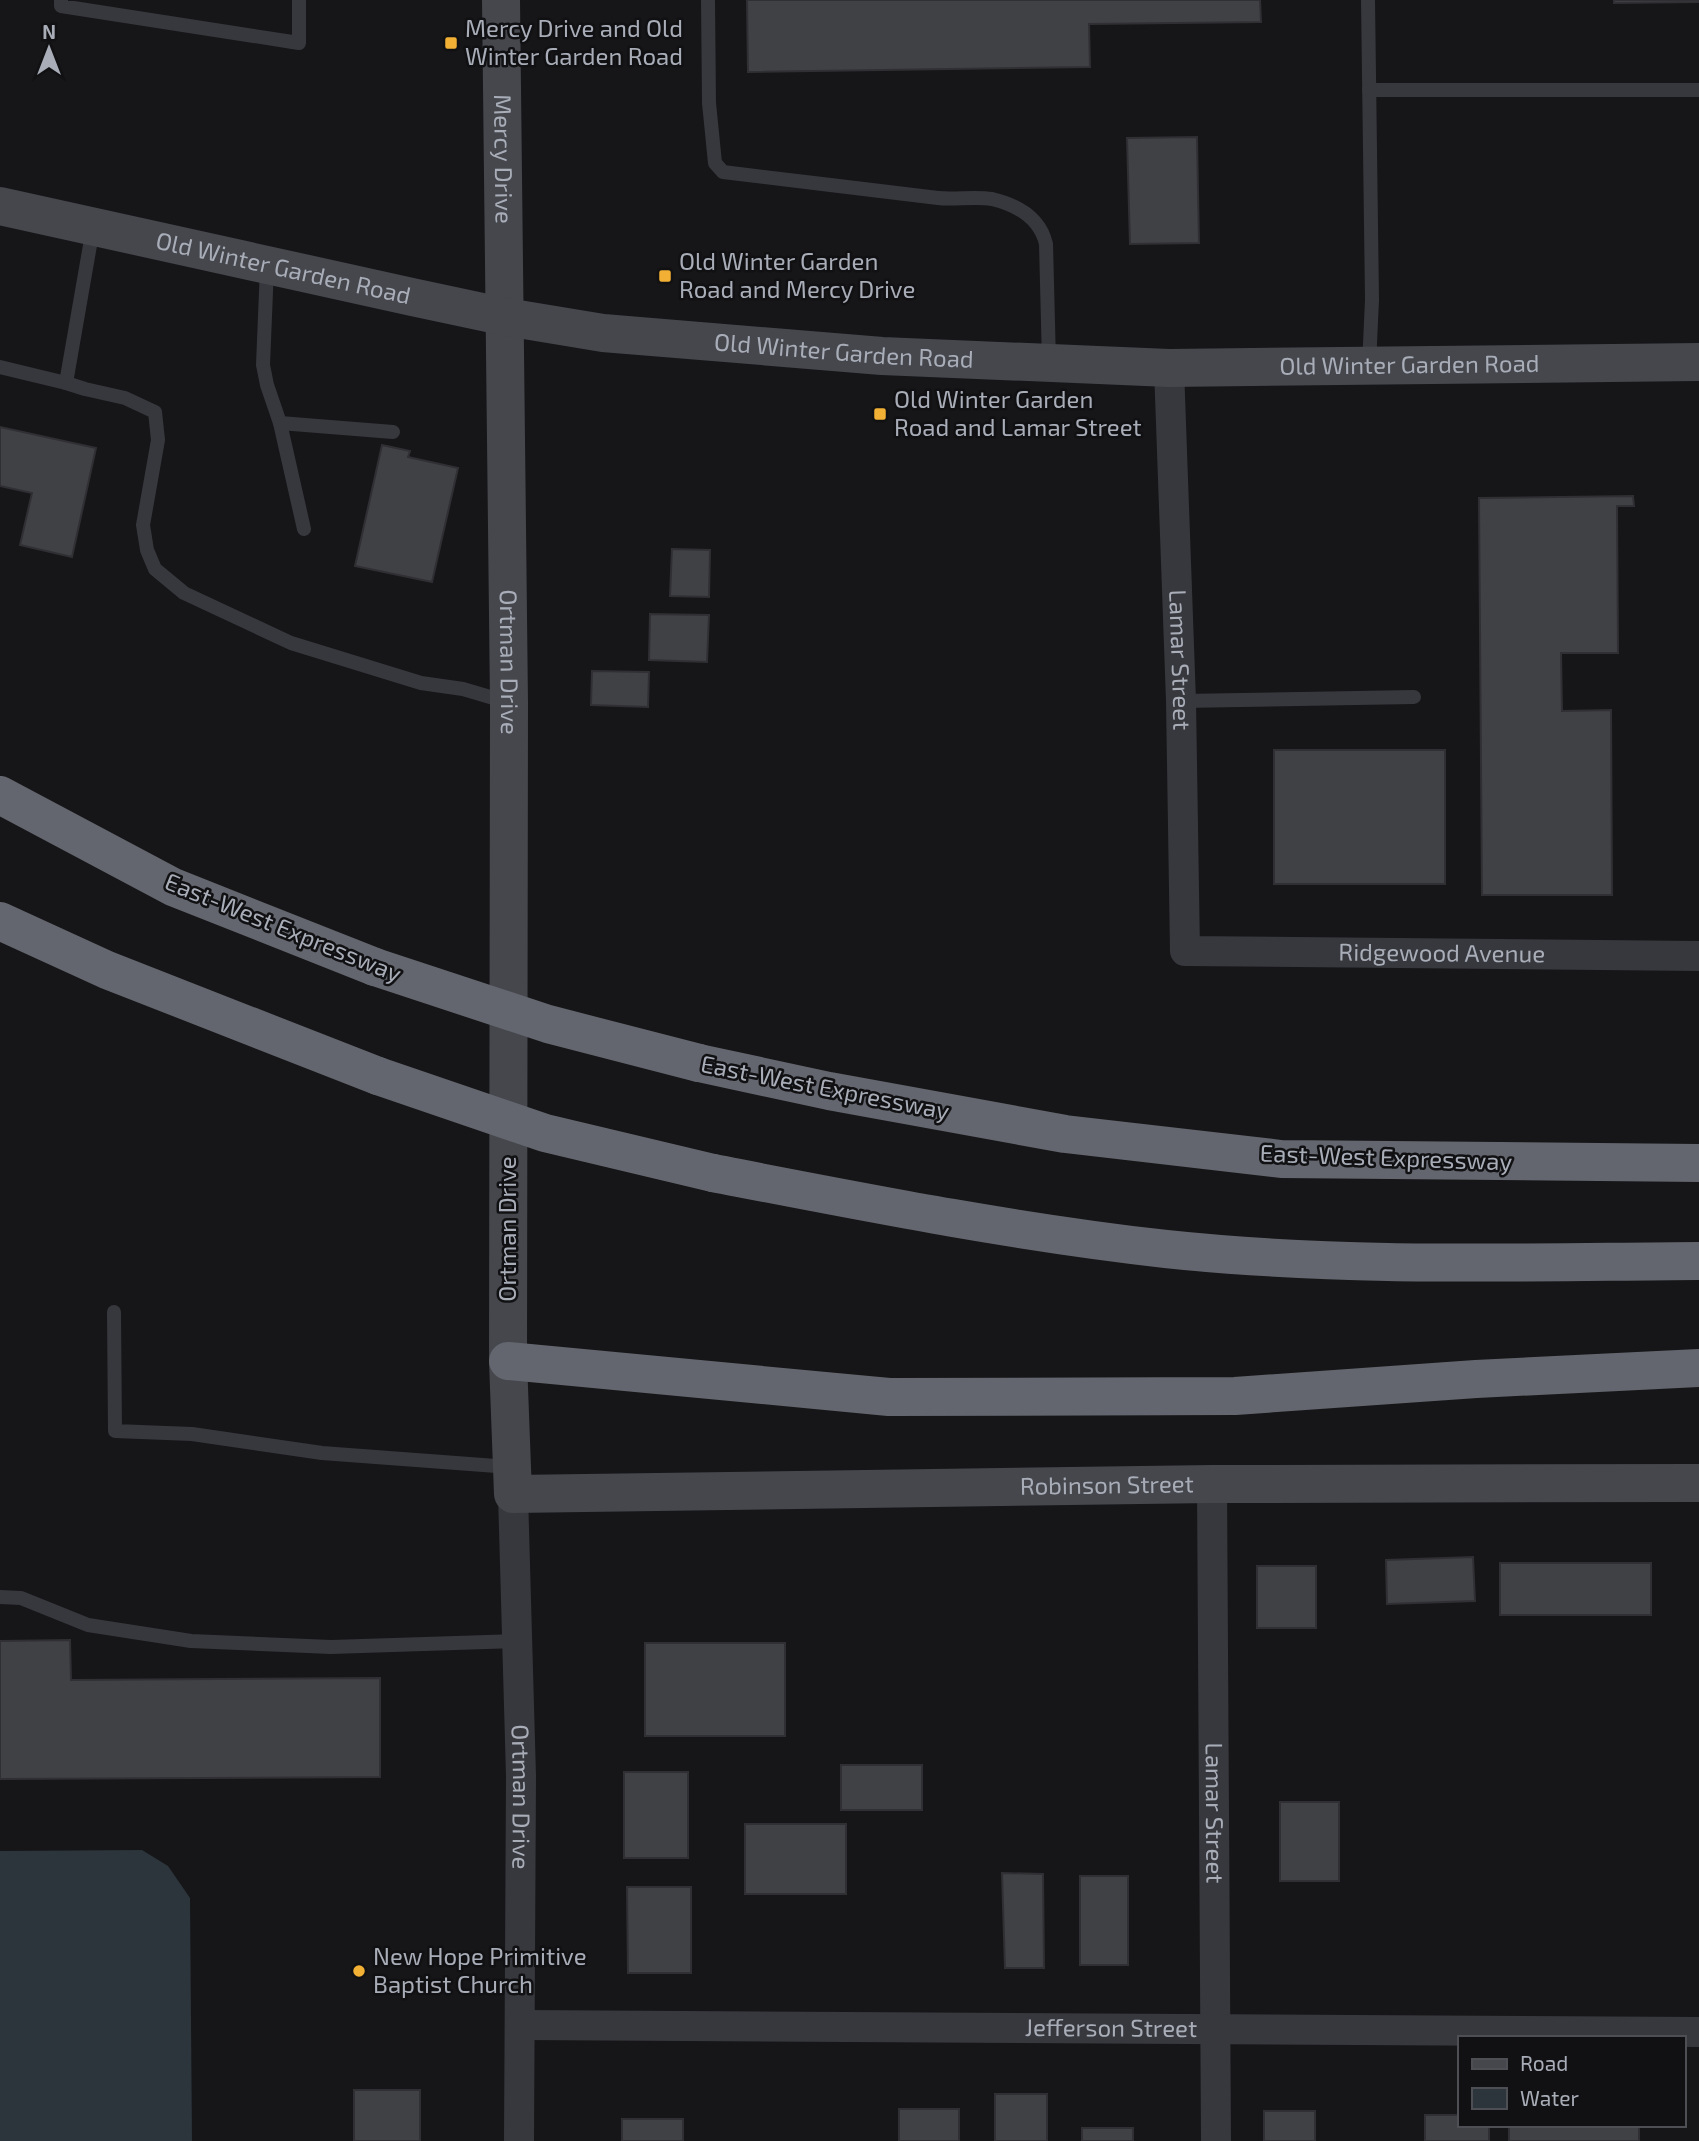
<svg xmlns="http://www.w3.org/2000/svg" width="1699" height="2141" viewBox="0 0 1699 2141" font-family="'Exo 2',sans-serif">
  <rect width="100%" height="100%" fill="#161618"/>
  <polygon fill="#2c353c" points="142,1850 168,1866 190,1898 192,2141 0,2141 0,1851"/>
  <g fill="#404145" stroke="#303034" stroke-width="2">
    <polygon points="747,0 1260,0 1261,22 1089,24 1090,67 748,72"/>
    <polygon points="1614,0 1699,0 1699,2 1614,3"/>
    <polygon points="1197,137 1199,243 1130,244 1127,138"/>
    <polygon points="0,427 96,448 72,557 20,545 32,493 0,486"/>
    <polygon points="382,445 410,451 408,457 458,468 432,582 355,566"/>
    <polygon points="1633,496 1634,506 1617,506 1618,653 1561,653 1562,711 1611,710 1612,895 1482,895 1479,498"/>
    <polygon points="672,549 710,550 709,597 670,596"/>
    <polygon points="650,614 709,615 707,662 649,660"/>
    <polygon points="592,671 649,672 648,707 591,705"/>
    <rect x="1274" y="750" width="171" height="134"/>
    <polygon points="1473,1557 1475,1601 1387,1604 1386,1560"/>
    <rect x="1500" y="1563" width="151" height="52"/>
    <rect x="1257" y="1566" width="59" height="62"/>
    <polygon points="70,1640 71,1680 380,1678 380,1777 0,1779 0,1641"/>
    <rect x="645" y="1643" width="140" height="93"/>
    <rect x="841" y="1765" width="81" height="45"/>
    <rect x="624" y="1772" width="64" height="86"/>
    <rect x="1280" y="1802" width="59" height="79"/>
    <rect x="745" y="1824" width="101" height="70"/>
    <polygon points="1002,1873 1043,1874 1044,1968 1005,1968"/>
    <rect x="1080" y="1876" width="48" height="89"/>
    <polygon points="627,1887 691,1887 691,1973 628,1973"/>
    <rect x="354" y="2090" width="66" height="51"/>
    <rect x="995" y="2094" width="52" height="47"/>
    <rect x="899" y="2109" width="60" height="32"/>
    <rect x="1264" y="2111" width="51" height="30"/>
    <polygon points="1425,2115 1459,2115 1459,2125 1489,2125 1489,2141 1425,2141"/>
    <rect x="622" y="2119" width="61" height="22"/>
    <rect x="1509" y="2125" width="130" height="16"/>
    <rect x="1082" y="2128" width="51" height="13"/>
  </g>
  <g fill="none" stroke-linecap="round" stroke-linejoin="round">
    <g stroke="#37383d" stroke-width="14">
      <polyline points="61,0 61,6 299,43 299,0"/>
      <path d="M 708,0 L 709,103 L 715,163 L 723,172 C 795,181 866,189 938,198 C 955,200 974,196 992,199 C 1017,205 1040,218 1046,244 L 1049,362"/>
      <polyline points="1368,0 1372,300 1369,365"/>
      <polyline points="1369,90 1699,90"/>
      <polyline points="93,228 66,383 85,389 125,398 155,412 158,440 143,525 147,550 155,569 184,593 291,643 421,683 463,689 507,702"/>
      <polyline points="267,267 263,365 267,385 280,423 304,529"/>
      <polyline points="0,367 66,383"/>
      <polyline points="280,423 393,432"/>
      <polyline points="1181,701 1414,697"/>
      <polyline points="114,1312 115,1431 192,1434 322,1453 510,1467"/>
      <polyline points="0,1597 21,1598 88,1625 191,1641 331,1647 517,1641"/>
    </g>
    <g stroke="#37383d" stroke-width="30">
      <path id="s1" d="M 1169,368 L 1181,701 L 1185,951 L 1699,956"/>
      <path id="s2" d="M 1212,1484 L 1216,2141"/>
      <path id="s3" d="M 513,1494 L 521,1776 L 519,2141"/>
      <path id="s4" d="M 521,2025 L 1699,2032"/>
    </g>
    <g stroke="#45474d" stroke-width="38">
      <path id="s5" d="M 501,0 L 509,703 L 508,1361 L 513,1494 L 1212,1484 L 1699,1483"/>
      <path id="s6" d="M 0,206 L 412,297 L 506,317 L 603,333 L 882,356 L 1169,368 L 1699,362"/>
    </g>
    <g stroke="#63666e" stroke-width="38">
      <polyline points="0,795 173,887 375,967"/>
      <polyline points="0,921 107,970 378,1076"/>
      <polyline points="699,1063 829,1091 1065,1134 1281,1159 1699,1163"/>
      <path d="M 713,1173 C 863,1202 1014,1232 1166,1249 C 1343,1268 1521,1262 1699,1261"/>
      <polyline points="508,1361 889,1397 1235,1396 1476,1379 1699,1368"/>
    </g>
    <g stroke="#63666e" stroke-width="38">
      <polyline points="375,967 548,1024 699,1063"/>
      <polyline points="378,1076 545,1133 713,1173"/>
    </g>
  </g>
  <g fill="#f2b134" stroke="#111113" stroke-width="2.5">
    <rect x="444" y="36" width="14" height="14" rx="3.5"/>
    <rect x="658" y="269" width="14" height="14" rx="3.5"/>
    <rect x="873" y="407" width="14" height="14" rx="3.5"/>
    <circle cx="359" cy="1971" r="7"/>
  </g>
  <g text-anchor="middle" stroke-width="5" stroke-linejoin="round" paint-order="stroke">
    <g font-size="24" fill="#a8adb8" stroke="#111113" text-anchor="start">
      <text x="465" y="37">Mercy Drive and Old<tspan x="465" dy="28">Winter Garden Road</tspan></text>
      <text x="679" y="270">Old Winter Garden<tspan x="679" dy="28">Road and Mercy Drive</tspan></text>
      <text x="894" y="408">Old Winter Garden<tspan x="894" dy="28">Road and Lamar Street</tspan></text>
      <text x="373" y="1965">New Hope Primitive<tspan x="373" dy="28">Baptist Church</tspan></text>
    </g>
    <g font-size="24" fill="#a8adb8" stroke="#111113">
      <text dy="8" stroke="none"><textPath href="#s5" startOffset="159">Mercy Drive</textPath></text>
      <text dy="8" stroke="none"><textPath href="#s6" startOffset="290">Old Winter Garden Road</textPath></text>
      <text dy="8" stroke="none"><textPath href="#s6" startOffset="858">Old Winter Garden Road</textPath></text>
      <text dy="8" stroke="none"><textPath href="#s6" startOffset="1424">Old Winter Garden Road</textPath></text>
      <text dy="8" stroke="none"><textPath href="#s1" startOffset="292">Lamar Street</textPath></text>
      <text dy="8" stroke="none"><textPath href="#s5" startOffset="662">Ortman Drive</textPath></text>
      <text transform="translate(283 928) rotate(22)" y="8">East-West Expressway</text>
      <text dy="8" stroke="none"><textPath href="#s1" startOffset="840">Ridgewood Avenue</textPath></text>
      <text transform="translate(825 1088) rotate(11)" y="8">East-West Expressway</text>
      <text transform="translate(1386 1158) rotate(2)" y="8">East-West Expressway</text>
      <text transform="translate(508 1229) rotate(-90)" y="8">Ortman Drive</text>
      <text dy="8" stroke="none"><textPath href="#s5" startOffset="2088">Robinson Street</textPath></text>
      <text dy="8" stroke="none"><textPath href="#s3" startOffset="303">Ortman Drive</textPath></text>
      <text dy="8" stroke="none"><textPath href="#s2" startOffset="329">Lamar Street</textPath></text>
      <text dy="8" stroke="none"><textPath href="#s4" startOffset="590">Jefferson Street</textPath></text>
    </g>
  </g>
  <rect x="1458" y="2036" width="228" height="91" fill="#111113" stroke="#4d4f55" stroke-width="2"/>
  <rect x="1472" y="2059" width="35" height="10" fill="#45474d" stroke="#4d4f55" stroke-width="2"/>
  <text x="1520" y="2071" font-size="21" fill="#a8adb8">Road</text>
  <rect x="1472" y="2088" width="35" height="21" fill="#2c353c" stroke="#4d4f55" stroke-width="2"/>
  <text x="1520" y="2106" font-size="21" fill="#a8adb8">Water</text>
  <g transform="translate(49 49)" stroke="#111113" stroke-width="5" paint-order="stroke">
  <path d="M0-5L12 26L0 18L-12 26Z" fill="#a8adb8"/>
  <text y="-10" font-size="19" font-weight="bold" text-anchor="middle" fill="#a8adb8">N</text>
  </g>
</svg>
